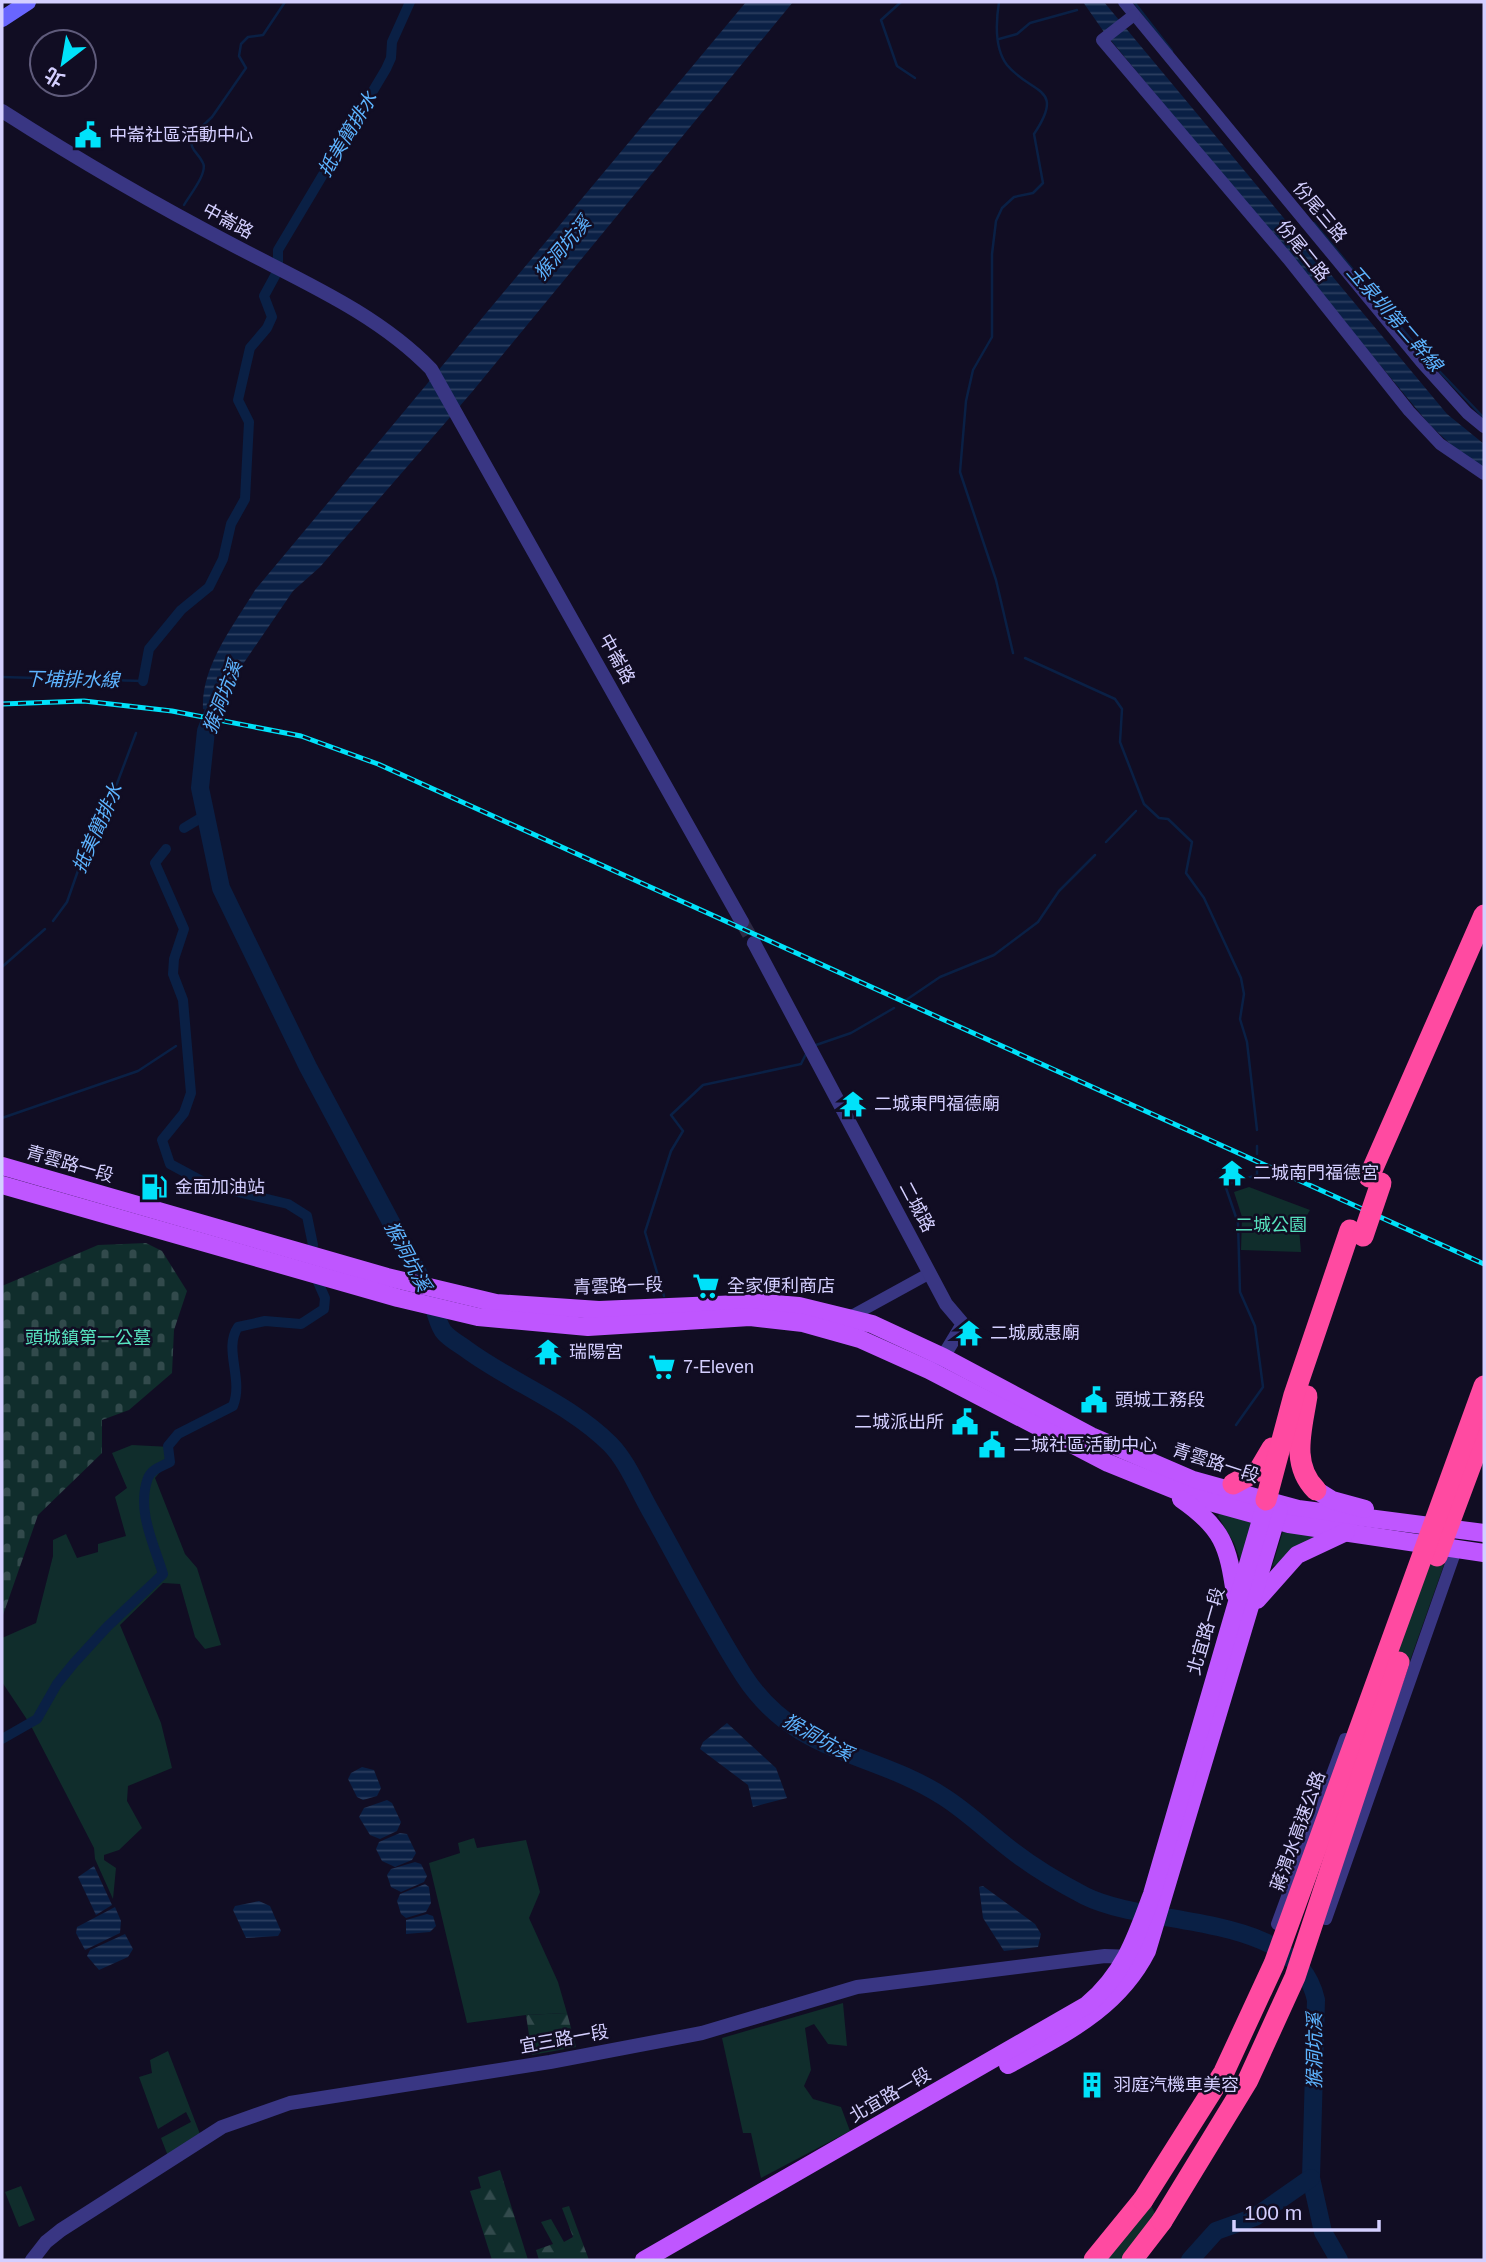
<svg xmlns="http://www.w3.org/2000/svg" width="1486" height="2262" viewBox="0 0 1486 2262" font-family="Helvetica,'Noto Sans TC',sans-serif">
  <defs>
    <pattern id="forest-firs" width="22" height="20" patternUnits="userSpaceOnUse" patternTransform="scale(1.75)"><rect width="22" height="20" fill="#102d2c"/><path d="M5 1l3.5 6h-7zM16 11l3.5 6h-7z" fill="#324a4c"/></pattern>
    <pattern id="cemetery-stones" width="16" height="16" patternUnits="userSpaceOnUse" patternTransform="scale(1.75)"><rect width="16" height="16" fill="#102d2c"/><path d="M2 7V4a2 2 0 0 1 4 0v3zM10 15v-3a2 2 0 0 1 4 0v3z" fill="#324a4c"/></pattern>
    <pattern id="water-rules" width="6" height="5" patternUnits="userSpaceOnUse" patternTransform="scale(1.75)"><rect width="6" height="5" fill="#0a2045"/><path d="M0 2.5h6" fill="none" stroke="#2d3f61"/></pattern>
  </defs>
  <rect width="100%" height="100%" fill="#110d23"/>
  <g fill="#102d2c">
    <polygon points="1249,1187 1310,1210 1299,1229 1301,1252 1241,1250 1242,1217 1234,1192"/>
    <polygon points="132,1445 171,1447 170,1460 155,1478 185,1554 197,1568 221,1645 205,1649 195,1637 180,1584 163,1583 120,1625 161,1723 172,1768 128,1786 127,1801 142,1828 119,1850 104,1855 104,1860 116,1868 113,1899 95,1859 94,1848 30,1724 2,1682 2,1638 36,1623 53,1556 53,1540 66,1534 77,1558 98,1552 98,1544 126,1536 115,1497 127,1488 112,1453"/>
    <polygon points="1220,1512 1255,1524 1241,1562 1234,1543 1218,1516"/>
    <polygon points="1283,1531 1311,1532 1316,1539 1272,1567"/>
    <polygon points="1414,1553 1446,1559 1385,1731"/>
    <polygon points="474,1838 477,1848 526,1840 540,1892 529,1918 558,1982 567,2013 526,2015 467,2023 429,1863 460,1853 458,1843"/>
    <polygon points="843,2003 847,2046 828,2044 814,2024 805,2028 811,2070 804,2086 813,2099 841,2107 850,2131 761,2178 751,2133 743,2133 722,2038"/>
    <polygon points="168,2051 200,2134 168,2156 161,2138 191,2122 186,2112 158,2129 139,2077 152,2073 150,2060"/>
    <polygon points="21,2186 35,2220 19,2227 5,2192"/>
    <polygon points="1150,2204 1157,2217 1124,2260 1104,2260"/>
  </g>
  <g fill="url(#forest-firs)">
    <polygon points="567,2013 576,2047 532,2055 526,2015"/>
    <polygon points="500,2170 528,2260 492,2260 470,2191 481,2188 478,2177"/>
    <polygon points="569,2206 589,2260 539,2260 536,2250 553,2244 541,2222 551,2219 564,2242 573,2237 562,2208"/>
  </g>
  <polygon fill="url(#cemetery-stones)" points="146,1243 162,1251 187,1291 174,1330 172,1373 129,1410 102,1420 102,1453 38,1515 2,1618 2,1286 98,1245"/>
  <g fill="url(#water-rules)">
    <path d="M 746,2 L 793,2 L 472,392 L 320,567 L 293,591 L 241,667 L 224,715 L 203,709 C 201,666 234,625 255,590 Z"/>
    <polygon points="1083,2 1104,2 1447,414 1484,444 1484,469 1464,457 1429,424 1104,32"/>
    <polygon points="727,1723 776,1768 787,1798 753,1807 748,1785 700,1749 703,1742"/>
    <polygon points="362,1767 374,1770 381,1788 377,1796 363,1800 357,1797 348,1779 351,1773"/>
    <polygon points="387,1800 392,1803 401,1822 397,1831 380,1839 370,1835 359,1817 364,1808"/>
    <polygon points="400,1833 407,1834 416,1853 412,1860 395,1867 382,1861 376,1849 379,1842"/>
    <polygon points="415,1862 421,1864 427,1876 424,1882 401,1892 391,1887 387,1875 391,1869"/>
    <polygon points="94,1866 112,1905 96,1915 78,1877"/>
    <polygon points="425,1884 429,1887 431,1903 426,1912 406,1918 401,1914 397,1901 400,1894"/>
    <polygon points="983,1886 1035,1924 1041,1934 1038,1947 1004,1951 983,1918 979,1887"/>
    <polygon points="259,1901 270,1906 281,1931 278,1936 246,1938 233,1910 235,1906"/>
    <polygon points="115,1907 121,1921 120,1933 85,1950 76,1933 77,1927"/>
    <polygon points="427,1914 433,1916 436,1926 430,1932 406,1934 406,1920"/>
    <polygon points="125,1934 133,1949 128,1957 99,1970 87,1956 90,1950"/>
  </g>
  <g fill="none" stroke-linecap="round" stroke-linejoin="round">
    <g stroke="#0a2045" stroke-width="2.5">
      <polyline points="901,2 881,20 897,66 915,78"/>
      <path d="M 999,2 C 996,21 994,48 1007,65 C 1032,95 1066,86 1034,134 L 1043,183 L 1033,193 L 1014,197 L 1002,208 L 996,221 L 992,254 L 992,337 L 973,370 L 966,401 L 960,472 L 996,580 L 1013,653"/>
      <polyline points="1134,2 1172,51"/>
      <polyline points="999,39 1017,34 1030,23 1077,10"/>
      <path d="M 184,205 C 189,196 208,173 203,163 C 198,152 190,151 191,137 L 212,117 L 246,68 L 239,56 L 241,44 L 248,37 L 263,35 L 285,2"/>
      <polyline points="1314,223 1424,355 1484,418"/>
      <polyline points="1025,658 1115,699 1122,709 1120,742 1144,804 1159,818 1168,819 1192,842 1186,873 1204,898 1241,978 1244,994 1240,1019 1247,1042 1257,1130"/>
      <polyline points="2,677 143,681"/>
      <polyline points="1106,842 1136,811"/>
      <polyline points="53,921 67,902 94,825 112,797 136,733"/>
      <polyline points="2,967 45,929"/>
      <polyline points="906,1000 940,977 994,955 1038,922 1059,891 1095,855"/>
      <polyline points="183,1043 188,1039"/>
      <polyline points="816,1045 851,1033 894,1008"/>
      <polyline points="2,1118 138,1071 176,1046"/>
      <polyline points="1257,1154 1257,1146"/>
      <polyline points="664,1296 645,1232 671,1151 683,1131 671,1115 703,1085 801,1064 806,1054"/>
      <polyline points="1236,1425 1263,1387 1255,1326 1240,1292 1238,1223 1225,1185 1257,1175 1257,1168"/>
    </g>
    <g stroke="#0a2045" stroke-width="10">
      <polyline points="278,264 278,250 386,69 391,58 392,42 410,2"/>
      <polyline points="143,681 149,649 181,610 209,587 223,559 231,524 245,499 249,422 238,400 250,348 267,328 272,317 264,296 276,274"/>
      <polyline points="184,828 204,816"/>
      <polyline points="166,849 155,863 184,929 174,959 173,974 183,1000 191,1093 184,1113 162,1140 170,1164 209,1185 288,1204 307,1216 313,1245"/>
      <path d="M 2,1739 L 37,1719 L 57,1684 L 74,1663 L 107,1627 L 163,1574 C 154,1544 136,1510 148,1478 C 152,1469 162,1466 170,1462 L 168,1446 L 178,1434 L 233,1406 C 244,1379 223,1349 238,1327 L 265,1321 L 301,1324 L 324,1309 L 325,1298 L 318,1282"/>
    </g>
    <g stroke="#0a2045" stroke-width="18">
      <path d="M 222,690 L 206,731 L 200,788 L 221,888 L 308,1067 L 431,1297 C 434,1307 437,1322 443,1331 C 448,1338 459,1344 466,1349 C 512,1383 569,1403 610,1444 C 627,1461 638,1489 650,1510 C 681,1565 710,1623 744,1676 C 796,1756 874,1751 944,1797 C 969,1813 990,1834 1014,1852 C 1036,1869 1060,1883 1085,1896 C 1151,1929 1297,1911 1316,2000 L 1311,2178 L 1323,2232 L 1339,2260"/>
      <polyline points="1190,2260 1216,2231 1255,2217 1311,2178"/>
    </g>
    <polyline stroke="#2e2a44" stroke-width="14" stroke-dasharray="14 7" stroke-linecap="butt" points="742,922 754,943"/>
    <g stroke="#393683" stroke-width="12">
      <polyline points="1124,2 1421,362 1467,413 1484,427"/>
      <polyline points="1134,15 1102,40 1288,259 1409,411 1440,444 1484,474"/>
      <polyline points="848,1318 930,1273"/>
      <polyline points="1326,1919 1457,1547"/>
      <polyline points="1277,1924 1345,1739"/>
    </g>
    <g stroke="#393683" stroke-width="14">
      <path d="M 2,111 C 77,159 154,204 233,245 C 301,281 377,313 431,369 L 742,922"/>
      <polyline points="754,943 946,1304 963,1324 943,1357 935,1364"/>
      <polyline points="32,2260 46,2242 61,2230 222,2127 290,2103 550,2062 702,2033 857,1987 1105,1956 1133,1957"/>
    </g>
    <polyline stroke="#6966ff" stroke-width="16" points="2,19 28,2"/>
    <g stroke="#bf56ff" stroke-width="18">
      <polyline points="2,1166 387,1277 496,1303 599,1310 763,1303 799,1306 848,1318 872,1324 943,1357 1091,1436 1193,1480 1298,1509 1484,1533"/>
      <polyline points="2,1185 398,1298 478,1317 588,1327 750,1317 803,1323 860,1339 929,1370 1108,1463 1192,1497 1289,1524 1484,1553"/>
      <polyline points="1316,1490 1332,1500 1365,1509"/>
      <path d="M 1181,1499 C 1223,1528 1228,1546 1235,1594"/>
      <polyline points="1257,1600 1297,1555 1346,1532"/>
      <path d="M 1008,2065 C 1063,2034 1117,2010 1147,1951 L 1279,1509"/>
      <path d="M 644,2260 L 1087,2005 C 1124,1974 1136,1938 1152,1894 L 1265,1506"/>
    </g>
    <g stroke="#ff4aa1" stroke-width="21">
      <polyline points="1369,1177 1484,915"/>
      <path d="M 1307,1396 C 1302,1429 1290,1464 1316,1490"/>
      <polyline points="1233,1484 1259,1470 1272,1448"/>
      <polyline points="1266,1500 1294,1395 1350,1230"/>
      <polyline points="1094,2260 1143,2200"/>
      <polyline points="1132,2260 1162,2221"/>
    </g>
    <g stroke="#00e2fa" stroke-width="5">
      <polyline id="rail" points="2,704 84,701 172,711 301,736 378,764 1484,1264"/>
    </g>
    <use href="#rail" stroke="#110d23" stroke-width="2.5" stroke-dasharray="8" stroke-linecap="butt"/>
    <g stroke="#ff4aa1" stroke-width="21">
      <polyline points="1363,1236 1381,1183"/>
      <polyline points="1437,1556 1484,1430"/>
      <polyline points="1143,2200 1224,2072 1274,1964 1484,1386"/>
      <polyline points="1162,2221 1248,2080 1295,1977 1399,1662"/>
    </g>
  </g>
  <defs>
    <g id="civic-bare" transform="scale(2.1)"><path d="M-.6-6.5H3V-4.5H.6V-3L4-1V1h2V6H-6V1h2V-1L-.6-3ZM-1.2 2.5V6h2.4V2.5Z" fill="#00e2fa" stroke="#110d23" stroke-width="2.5" paint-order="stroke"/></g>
    <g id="temple-bare" transform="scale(2.1)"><path d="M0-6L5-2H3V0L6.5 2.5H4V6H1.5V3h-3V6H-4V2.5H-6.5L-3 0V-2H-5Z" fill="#00e2fa" stroke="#110d23" stroke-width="2.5" paint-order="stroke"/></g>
    <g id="fuel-bare" transform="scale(2.1)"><path d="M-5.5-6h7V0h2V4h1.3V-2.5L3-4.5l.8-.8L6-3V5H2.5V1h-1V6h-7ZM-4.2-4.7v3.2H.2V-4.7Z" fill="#00e2fa" stroke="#110d23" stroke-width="2.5" paint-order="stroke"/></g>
    <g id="supermarket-bare" transform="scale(2.1)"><path d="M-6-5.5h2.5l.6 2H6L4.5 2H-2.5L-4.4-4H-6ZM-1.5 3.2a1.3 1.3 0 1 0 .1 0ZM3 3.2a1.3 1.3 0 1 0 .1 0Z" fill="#00e2fa" stroke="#110d23" stroke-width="2.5" paint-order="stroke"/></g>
    <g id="building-bare" transform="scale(2.1)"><path d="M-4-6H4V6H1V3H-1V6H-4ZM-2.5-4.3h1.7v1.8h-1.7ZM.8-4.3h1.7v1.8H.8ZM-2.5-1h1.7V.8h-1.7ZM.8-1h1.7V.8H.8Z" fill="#00e2fa" stroke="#110d23" stroke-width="2.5" paint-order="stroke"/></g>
  </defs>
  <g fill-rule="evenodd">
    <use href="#civic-bare" x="88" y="135"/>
    <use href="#temple-bare" x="853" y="1104"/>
    <use href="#temple-bare" x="1232" y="1173"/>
    <use href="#fuel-bare" x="154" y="1187"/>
    <use href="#supermarket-bare" x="706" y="1286"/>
    <use href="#temple-bare" x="969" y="1333"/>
    <use href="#temple-bare" x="548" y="1352"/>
    <use href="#supermarket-bare" x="662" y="1367"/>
    <use href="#civic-bare" x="1094" y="1400"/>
    <use href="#civic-bare" x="965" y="1422"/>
    <use href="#civic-bare" x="992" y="1445"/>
    <use href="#building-bare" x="1092" y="2085"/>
  </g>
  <g text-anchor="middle" stroke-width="5" stroke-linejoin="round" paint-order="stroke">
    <g font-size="18" fill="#d4cfff" stroke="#110d23" text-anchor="start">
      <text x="109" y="141">中崙社區活動中心</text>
      <text x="874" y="1110">二城東門福德廟</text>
      <text x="1253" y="1179">二城南門福德宮</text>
      <text x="175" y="1193">金面加油站</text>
      <text x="727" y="1292">全家便利商店</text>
      <text x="990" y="1339">二城威惠廟</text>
      <text x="569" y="1358">瑞陽宮</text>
      <text x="683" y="1373">7-Eleven</text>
      <text x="1115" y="1406">頭城工務段</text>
      <text x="944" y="1428" text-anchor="end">二城派出所</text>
      <text x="1013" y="1451">二城社區活動中心</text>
      <text x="1113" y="2091">羽庭汽機車美容</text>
    </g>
    <g font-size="18" fill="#d4cfff" stroke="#110d23">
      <text transform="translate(1320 212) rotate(50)" y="6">份尾三路</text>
      <text transform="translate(228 221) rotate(28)" y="6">中崙路</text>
      <text transform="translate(1303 251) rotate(51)" y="6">份尾二路</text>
      <text transform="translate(617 659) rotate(61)" y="6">中崙路</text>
      <text transform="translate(70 1164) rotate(16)" y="6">青雲路一段</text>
      <text transform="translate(917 1207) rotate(62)" y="6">二城路</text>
      <text transform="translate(618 1286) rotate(-2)" y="6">青雲路一段</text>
      <text transform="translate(1216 1463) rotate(18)" y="6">青雲路一段</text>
      <text transform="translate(1206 1631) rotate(-74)" y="6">北宜路一段</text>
      <text transform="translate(1298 1831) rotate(-70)" y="6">蔣渭水高速公路</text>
      <text transform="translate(564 2039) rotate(-10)" y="6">宜三路一段</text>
      <text transform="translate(890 2095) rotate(-30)" y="6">北宜路一段</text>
    </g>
    <g font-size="18" fill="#57e3bf" stroke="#110d23">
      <text x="1271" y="1231">二城公園</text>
      <text x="88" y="1344">頭城鎮第一公墓</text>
    </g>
    <g font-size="19" font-style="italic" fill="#5db4ff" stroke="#110d23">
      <text transform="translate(347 134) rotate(-59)" y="7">抵美簡排水</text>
      <text transform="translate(562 248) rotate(-50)" y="7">猴洞坑溪</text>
      <text transform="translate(1395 318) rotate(49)" y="7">玉泉圳第二幹線</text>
      <text transform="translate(72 679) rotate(1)" y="7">下埔排水線</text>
      <text transform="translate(222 697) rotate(-69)" y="7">猴洞坑溪</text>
      <text transform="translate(97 828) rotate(-66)" y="7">抵美簡排水</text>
      <text transform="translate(408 1256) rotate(62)" y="7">猴洞坑溪</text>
      <text transform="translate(818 1737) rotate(29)" y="7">猴洞坑溪</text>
      <text transform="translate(1314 2051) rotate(-90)" y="7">猴洞坑溪</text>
    </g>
  </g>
  <rect width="1486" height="2262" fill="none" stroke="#d4cfff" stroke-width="7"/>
  <g transform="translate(63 63) rotate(211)"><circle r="33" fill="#110d23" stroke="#5f5b7b" stroke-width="2"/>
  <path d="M0-5L12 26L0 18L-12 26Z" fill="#00e2fa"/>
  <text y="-10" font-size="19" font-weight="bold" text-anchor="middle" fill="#d4cfff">北</text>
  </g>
  <path d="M1234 2220v10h145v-10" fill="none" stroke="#d4cfff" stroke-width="3.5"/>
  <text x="1244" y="2220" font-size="21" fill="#d4cfff" stroke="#110d23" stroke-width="5" paint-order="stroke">100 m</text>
</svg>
